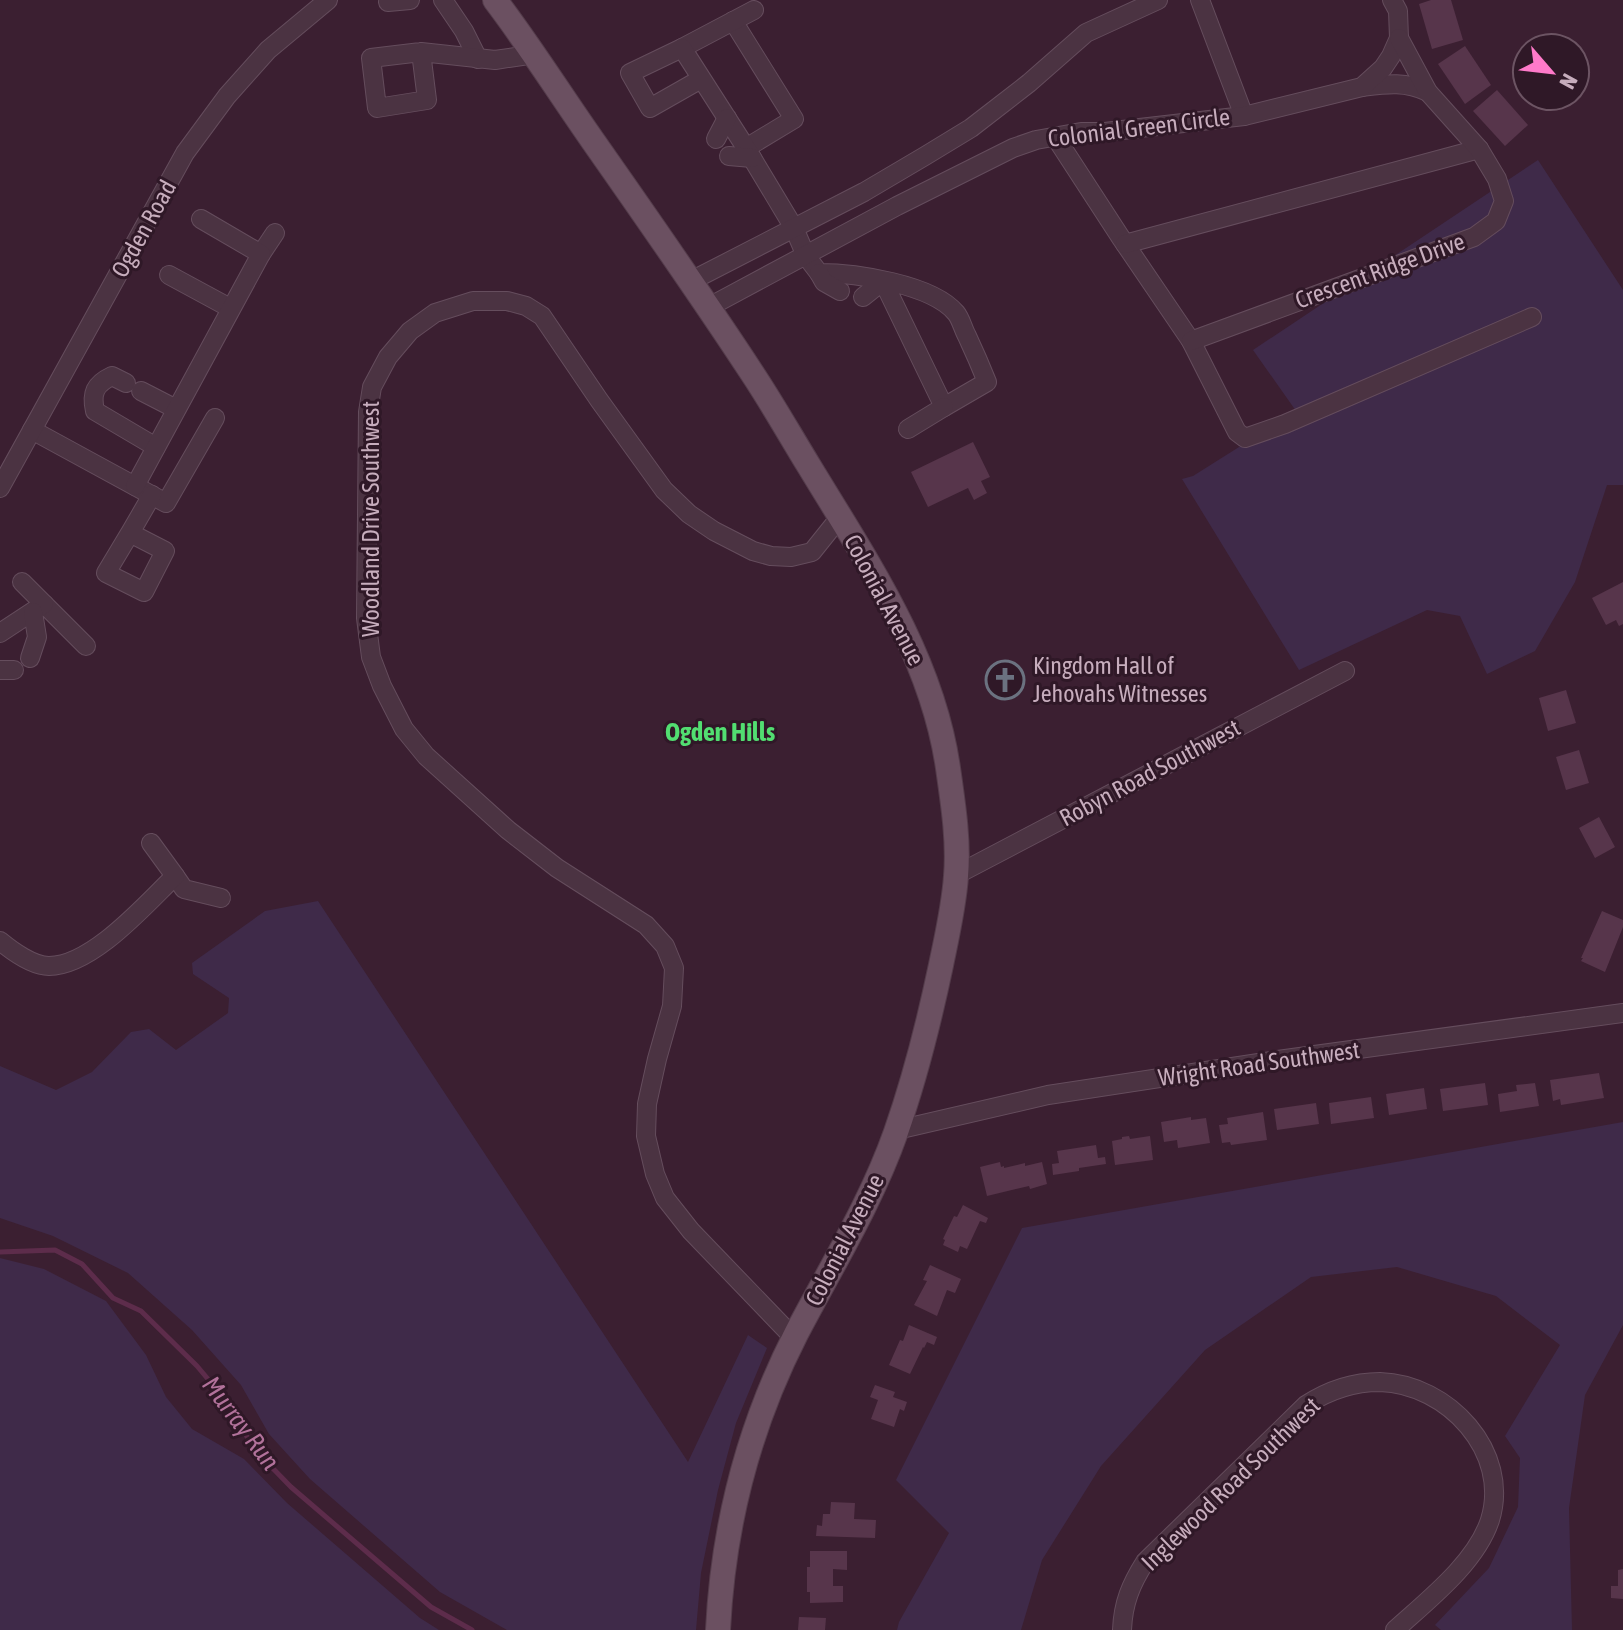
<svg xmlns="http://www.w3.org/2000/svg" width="1623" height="1630" viewBox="0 0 1623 1630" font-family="'Asap Condensed',sans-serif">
  <rect width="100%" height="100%" fill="#3b1f31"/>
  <g fill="#3f2a49">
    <polygon points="1538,160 1623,290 1623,485 1607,485 1575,582 1535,651 1487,674 1460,616 1427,610 1299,670 1182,479 1193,476 1296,411 1253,350"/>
    <polygon points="318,901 688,1462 748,1335 767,1348 736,1423 718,1490 701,1573 696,1630 507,1630 440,1592 310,1479 269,1434 241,1385 192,1330 128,1273 53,1236 0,1218 0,1066 56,1090 92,1072 131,1032 149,1029 176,1050 228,1013 229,998 193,974 192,963 265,911"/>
    <polygon points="1623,1122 1623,1325 1585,1395 1569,1508 1572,1630 1441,1630 1435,1625 1489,1568 1518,1507 1520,1458 1505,1436 1560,1345 1496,1296 1397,1267 1311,1277 1205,1350 1101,1466 1042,1560 1021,1630 897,1630 899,1622 949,1533 896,1480 1022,1228"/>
    <polygon points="0,1258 44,1269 106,1301 146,1355 166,1397 192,1429 244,1459 287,1503 420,1618 439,1630 0,1630"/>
  </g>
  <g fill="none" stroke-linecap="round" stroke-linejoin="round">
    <polyline stroke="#5d2c4b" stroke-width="5" points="0,1252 55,1250 82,1264 113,1298 141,1311 197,1366 228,1403 254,1449 291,1487 431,1607 472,1630"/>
  </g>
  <g fill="#57354b">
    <polygon points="1431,0 1451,0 1463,40 1432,49 1419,4"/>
    <polygon points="1465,46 1491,85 1465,104 1438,64"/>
    <polygon points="1497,90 1528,125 1505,146 1473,111"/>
    <polygon points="973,442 990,477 981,481 987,493 974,500 968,488 928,507 911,472"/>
    <polygon points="1623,582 1623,624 1619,626 1616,620 1606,625 1592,598"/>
    <polygon points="1566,690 1576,723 1548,731 1539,698"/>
    <polygon points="1579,750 1589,783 1566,790 1556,757"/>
    <polygon points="1599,817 1615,847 1595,858 1579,828"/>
    <polygon points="1602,911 1623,920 1623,927 1605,972 1581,961 1583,958 1581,958"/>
    <polygon points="1599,1073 1604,1098 1561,1105 1560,1099 1553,1101 1550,1080"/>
    <polygon points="1485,1083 1488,1105 1443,1111 1440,1089"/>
    <polygon points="1535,1083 1539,1106 1500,1112 1498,1094 1517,1091 1516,1085"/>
    <polygon points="1424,1088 1427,1109 1389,1115 1386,1094"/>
    <polygon points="1371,1097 1374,1118 1331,1124 1329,1103"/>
    <polygon points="1316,1103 1319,1124 1277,1130 1274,1109"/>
    <polygon points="1263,1112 1267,1140 1231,1145 1230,1142 1222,1143 1219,1125 1228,1124 1227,1118"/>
    <polygon points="1191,1117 1191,1120 1206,1118 1210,1143 1178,1148 1177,1140 1164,1142 1161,1122"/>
    <polygon points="1129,1136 1130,1139 1150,1136 1153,1160 1115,1165 1112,1141 1122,1139 1122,1137"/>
    <polygon points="1096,1145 1098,1158 1105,1157 1106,1164 1079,1168 1079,1171 1053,1175 1052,1164 1059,1163 1057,1151"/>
    <polygon points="1000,1162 1001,1167 1004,1166 1004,1168 1025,1163 1025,1166 1042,1162 1047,1184 1030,1189 1029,1186 987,1196 980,1167"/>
    <polygon points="963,1205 988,1218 986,1223 980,1221 967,1249 960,1246 958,1252 943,1245 945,1240 943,1239 954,1216 957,1217"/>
    <polygon points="930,1265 961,1279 955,1293 947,1290 937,1316 914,1305 927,1281 923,1280"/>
    <polygon points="909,1325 937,1337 934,1345 927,1342 924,1348 923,1347 910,1374 889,1365 900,1340 903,1341"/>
    <polygon points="875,1385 895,1392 893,1397 907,1402 904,1411 900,1409 894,1427 871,1419 878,1400 870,1397"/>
    <polygon points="831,1502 855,1503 854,1519 876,1520 875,1538 816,1536 817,1525 822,1526 823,1514 830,1514"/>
    <polygon points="810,1551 847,1551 847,1570 833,1569 833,1586 843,1586 843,1602 810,1603 810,1592 807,1592 807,1567 810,1567"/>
    <polygon points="1623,1569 1623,1599 1611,1598 1611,1586 1618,1586 1618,1570"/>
    <polygon points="799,1617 826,1618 825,1630 798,1630"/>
  </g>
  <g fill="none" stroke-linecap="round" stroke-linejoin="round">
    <g stroke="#654d5d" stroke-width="20">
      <g id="minor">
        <polyline points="443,0 464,31 478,59"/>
        <polyline points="1200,0 1244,116"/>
        <polyline points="388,2 410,0"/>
        <polyline points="733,21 794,119 746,148"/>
        <polyline points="682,48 754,10"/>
        <polyline points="421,52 427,100 377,108 371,58 421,52 495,60 535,54"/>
        <path d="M 701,79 L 650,108 L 630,73 L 682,48 L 746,148 L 794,228 L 806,256 L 819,273 C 855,273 932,284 956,313 C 961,319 963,329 967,336 C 974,351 981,367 987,382 L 944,407 L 883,281 L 863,297"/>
        <path d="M 1362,87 C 1386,84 1405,81 1428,92"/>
        <polyline points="1056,138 1121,238 1191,341 1237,432 1245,438 1285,424 1532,317"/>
        <polyline points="716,139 727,118"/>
        <polyline points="729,156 752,158"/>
        <polyline points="1125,244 1479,149"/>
        <polyline points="261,254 275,233"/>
        <polyline points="819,273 824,282 840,291"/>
        <polyline points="169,275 230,308"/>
        <polyline points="691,281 864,192 925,156 971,128 1029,83 1086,33 1158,0"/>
        <polyline points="707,308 897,206 1013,148 1036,140 1081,132 1105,132 1244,116 1362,87 1383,68 1391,56 1399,38 1398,11 1392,0"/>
        <polyline points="1191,341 1474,237 1496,221 1504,201 1497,179 1479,149 1428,92 1399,38"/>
        <path d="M 126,383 L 112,376 C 95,384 91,393 95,411 L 156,447"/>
        <polyline points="141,391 176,409"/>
        <polyline points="908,429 944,407"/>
        <polyline points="32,430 166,503 215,418"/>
        <polyline points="135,486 261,254 201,219"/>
        <polyline points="0,488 185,153 227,96 268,50 328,0"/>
        <polyline points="130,533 106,573 144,592 165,551 130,533 152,495"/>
        <polyline points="44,604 86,646"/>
        <polyline points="0,633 44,604 22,582"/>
        <polyline points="30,658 37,637 33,612"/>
        <polyline points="0,670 14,670"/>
        <polyline points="956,875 1345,671"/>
        <polyline points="175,876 184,889 221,898"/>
        <path d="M 0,941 C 12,951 33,966 49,966 C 92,966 145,905 175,876 L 151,843"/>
        <polyline points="897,1130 1048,1095 1278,1060 1623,1013"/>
        <polyline points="794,1338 691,1231 665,1198 655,1174 646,1136 647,1104 657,1059 672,1006 674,968 665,946 646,925 557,868 508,830 426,756 404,729 382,686 371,657 366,618 368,412 372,387 388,357 410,331 435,313 473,301 507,301 526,306 542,316 599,400 664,490 689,514 714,531 753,551 771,556 791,557 812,552 840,517"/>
        <path d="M 1122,1630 C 1123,1603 1131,1584 1145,1562 L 1306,1405 C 1329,1390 1352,1382 1380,1382 C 1448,1384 1511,1452 1490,1520 C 1476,1563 1428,1600 1395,1630"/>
      </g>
    </g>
    <g stroke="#543c4b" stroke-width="26">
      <path id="major" d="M 495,0 C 530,46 560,94 593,141 C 647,218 701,295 752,373 C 772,403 790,435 809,466 C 866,560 932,656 948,768 C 953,803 959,841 956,876 C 954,906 947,936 941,965 C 929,1022 915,1078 896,1132 C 871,1203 831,1267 796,1334 C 749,1426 723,1527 718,1630"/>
    </g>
    <use href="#minor" stroke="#4b3342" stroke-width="18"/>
    <use href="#major" stroke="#6b5061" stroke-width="24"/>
  </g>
  <defs>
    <g id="church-ring" transform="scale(2)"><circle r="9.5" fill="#2f1827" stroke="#6b7280" stroke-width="1.5"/><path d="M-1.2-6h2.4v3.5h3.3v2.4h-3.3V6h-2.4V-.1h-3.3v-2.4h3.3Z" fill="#6b7280"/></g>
  </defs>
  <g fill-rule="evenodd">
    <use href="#church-ring" x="1005" y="680"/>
  </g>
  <g text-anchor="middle" stroke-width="6" stroke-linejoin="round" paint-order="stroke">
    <g font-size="24" fill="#c7adbd" stroke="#2f1827">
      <text transform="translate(1139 128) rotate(-7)" y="8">Colonial Green Circle</text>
      <text transform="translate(144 229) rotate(-61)" y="8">Ogden Road</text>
      <text transform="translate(1380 271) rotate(-20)" y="8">Crescent Ridge Drive</text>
      <text transform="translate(371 519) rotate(-90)" y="8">Woodland Drive Southwest</text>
      <text transform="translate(884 600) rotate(62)" y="8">Colonial Avenue</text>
      <text transform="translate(1150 773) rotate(-28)" y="8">Robyn Road Southwest</text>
      <text transform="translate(1259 1064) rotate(-8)" y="8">Wright Road Southwest</text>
      <text transform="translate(845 1240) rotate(-63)" y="8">Colonial Avenue</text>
      <text transform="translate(1231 1484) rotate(-44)" y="8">Inglewood Road Southwest</text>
    </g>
    <g font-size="24" fill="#c7adbd" stroke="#2f1827" text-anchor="start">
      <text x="1033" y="674">Kingdom Hall of<tspan x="1033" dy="28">Jehovahs Witnesses</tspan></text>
    </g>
    <g font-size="26" font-weight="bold" fill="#52de71" stroke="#2f1827">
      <text x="720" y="741">Ogden Hills</text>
    </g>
    <g font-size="26" font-style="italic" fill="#b2729b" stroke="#2f1827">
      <text transform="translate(241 1423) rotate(53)" y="9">Murray Run</text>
    </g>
  </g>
  <g transform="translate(1551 72) rotate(118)"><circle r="38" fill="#2f1827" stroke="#6c5463" stroke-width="2"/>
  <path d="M0-6L14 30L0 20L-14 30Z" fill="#ff7aca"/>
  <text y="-12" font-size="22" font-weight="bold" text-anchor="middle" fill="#c7adbd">N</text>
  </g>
</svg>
